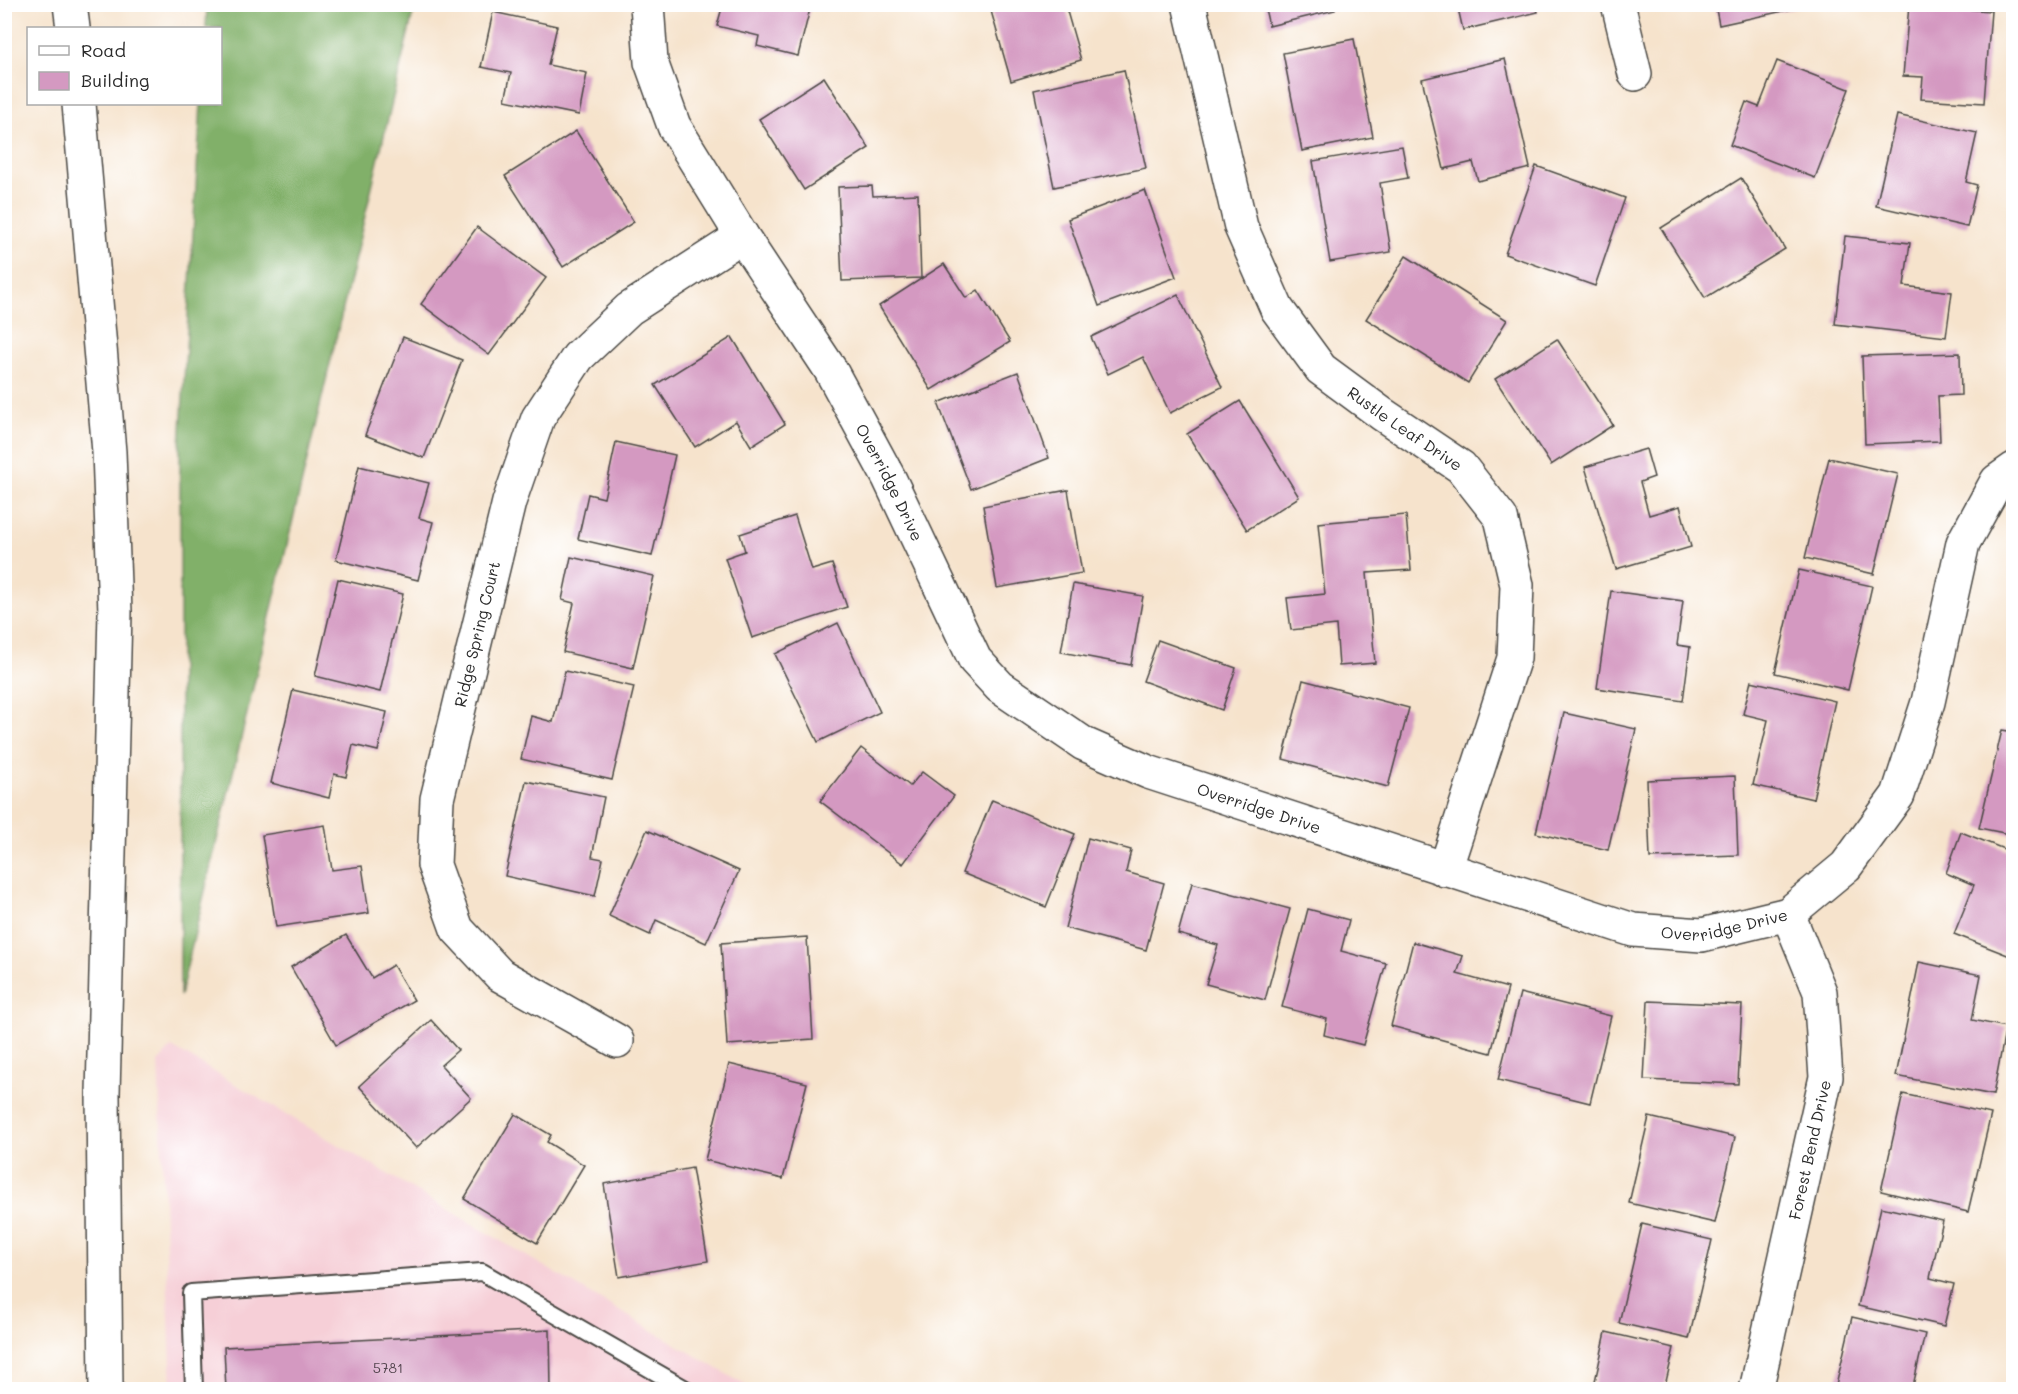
<svg xmlns="http://www.w3.org/2000/svg" width="2018" height="1394" viewBox="0 0 2018 1394" font-family="Mali,sans-serif">
  <rect width="100%" height="100%" fill="#fff"/>
  <filter id="ink" filterUnits="userSpaceOnUse"><feTurbulence type="fractalNoise" baseFrequency=".0167" numOctaves="2"/><feDisplacementMap in="SourceGraphic" scale="12" xChannelSelector="R" yChannelSelector="G"/><feConvolveMatrix kernelMatrix="1 2 1 2 8 2 1 2 1" color-interpolation-filters="sRGB"/></filter>
  <filter id="wash" filterUnits="userSpaceOnUse"><feTurbulence type="fractalNoise" baseFrequency=".008" numOctaves="4" result="noise"/><feDisplacementMap in="SourceGraphic" scale="24" xChannelSelector="R" yChannelSelector="G"/><feGaussianBlur stdDeviation="1.35" result="paint"/><feColorMatrix in="noise" values="0 0 0 0 0 0 0 0 0 0 0 0 0 0 0 0 0 1.4 0 .05"/><feComposite in="paint" operator="in"/></filter>
  <g filter="url(#wash)">
    <rect width="100%" height="100%" fill="#f6e3cc"/>
    <polygon fill="#f6cfd7" points="172,1047 752,1389 172,1389 158,1062"/>
    <polygon fill="#81b069" stroke="#566e4a" stroke-width="1.5" points="207,5 415,5 180,996 180,446 201,104 220,104 220,28 206,28"/>
    <g id="blocks">
      <g fill="#d499c1">
        <polygon points="723,4 791,4 810,9 798,56 757,46 759,36 717,26"/>
        <polygon points="989,4 1076,4 1066,8 1081,60 1011,81"/>
        <polygon points="1264,4 1334,4 1335,10 1269,26"/>
        <polygon points="1457,4 1536,4 1538,12 1463,30"/>
        <polygon points="1715,4 1806,4 1806,6 1719,25"/>
        <polygon points="1909,5 1991,11 1984,103 1921,99 1923,77 1903,76"/>
        <polygon points="493,12 557,26 548,65 587,73 579,115 505,100 511,73 481,67"/>
        <polygon points="1354,39 1373,137 1302,151 1283,53"/>
        <polygon points="1505,59 1530,168 1478,181 1473,162 1444,169 1422,79"/>
        <polygon points="1777,61 1849,89 1815,178 1730,145 1746,102 1759,107"/>
        <polygon points="1124,70 1146,168 1054,187 1034,90"/>
        <polygon points="824,77 869,148 804,190 759,119"/>
        <polygon points="1897,115 1977,133 1966,182 1977,185 1967,227 1876,206"/>
        <polygon points="576,131 634,222 563,267 505,176"/>
        <polygon points="1402,146 1408,178 1380,183 1391,252 1330,262 1313,161"/>
        <polygon points="1536,166 1625,198 1595,286 1505,254"/>
        <polygon points="1741,178 1785,249 1705,298 1661,228"/>
        <polygon points="872,186 873,196 918,194 921,278 842,281 838,187"/>
        <polygon points="1145,190 1176,277 1099,306 1068,219"/>
        <polygon points="477,227 546,278 489,355 421,304"/>
        <polygon points="1845,236 1910,243 1904,286 1952,292 1946,337 1835,324"/>
        <polygon points="1406,256 1507,320 1468,383 1366,319"/>
        <polygon points="944,264 966,298 978,290 1010,342 931,390 879,306"/>
        <polygon points="1178,295 1222,387 1170,413 1143,357 1108,374 1091,337"/>
        <polygon points="403,337 462,360 424,458 365,435"/>
        <polygon points="732,337 785,424 751,446 736,421 695,447 655,385"/>
        <polygon points="1557,339 1613,425 1551,465 1495,379"/>
        <polygon points="1960,353 1961,395 1938,396 1940,441 1865,444 1862,356"/>
        <polygon points="1018,372 1049,458 971,489 938,403"/>
        <polygon points="1240,401 1299,497 1247,530 1187,434"/>
        <polygon points="616,442 675,455 652,556 578,539 588,494 604,498"/>
        <polygon points="1646,449 1654,477 1640,482 1649,515 1680,506 1691,547 1616,569 1585,467"/>
        <polygon points="1829,458 1898,474 1874,574 1805,558"/>
        <polygon points="359,466 429,483 419,518 433,522 418,580 336,560"/>
        <polygon points="1068,490 1082,573 997,588 983,506"/>
        <polygon points="1406,515 1411,570 1367,573 1375,663 1339,666 1336,625 1291,630 1287,598 1325,594 1318,523"/>
        <polygon points="795,516 812,570 832,564 847,607 752,638 725,558 745,551 740,534"/>
        <polygon points="571,557 654,576 633,668 563,652 574,603 562,600"/>
        <polygon points="1799,570 1872,586 1848,690 1775,673"/>
        <polygon points="338,579 403,594 380,692 315,676"/>
        <polygon points="1073,584 1143,596 1131,665 1061,652"/>
        <polygon points="1611,591 1683,601 1677,645 1690,647 1683,701 1597,688"/>
        <polygon points="838,623 880,712 818,742 775,654"/>
        <polygon points="1158,640 1236,668 1222,710 1143,681"/>
        <polygon points="565,671 634,687 612,780 521,759 531,716 553,722"/>
        <polygon points="1303,680 1409,708 1388,787 1283,759"/>
        <polygon points="1751,681 1835,701 1813,799 1753,785 1768,720 1743,714"/>
        <polygon points="293,690 387,712 378,751 353,745 346,777 334,774 329,798 271,783"/>
        <polygon points="1564,713 1636,729 1608,850 1536,833"/>
        <polygon points="2002,730 2014,732 2014,835 1979,828"/>
        <polygon points="861,748 910,786 922,772 954,796 903,864 820,801"/>
        <polygon points="1735,776 1738,855 1650,858 1647,780"/>
        <polygon points="526,781 604,797 592,857 603,859 595,896 505,876"/>
        <polygon points="992,800 1075,834 1046,907 962,873"/>
        <polygon points="325,825 332,870 362,866 369,913 276,927 262,835"/>
        <polygon points="647,830 739,871 706,943 656,920 650,935 609,916"/>
        <polygon points="1961,832 2014,853 2014,947 2010,956 1954,934 1974,885 1946,873"/>
        <polygon points="1088,838 1131,850 1126,872 1164,883 1146,950 1065,928"/>
        <polygon points="1192,883 1290,909 1265,1000 1206,984 1218,945 1178,934"/>
        <polygon points="1308,909 1349,920 1341,951 1386,963 1363,1045 1324,1035 1327,1019 1282,1007"/>
        <polygon points="346,935 372,978 393,965 414,1000 336,1045 291,967"/>
        <polygon points="807,937 813,1039 727,1045 721,943"/>
        <polygon points="1413,942 1463,956 1457,974 1508,988 1491,1053 1391,1026"/>
        <polygon points="1919,962 1981,975 1972,1020 2006,1027 1993,1095 1896,1076"/>
        <polygon points="1520,993 1611,1016 1590,1103 1498,1080"/>
        <polygon points="1648,1001 1742,1005 1738,1084 1644,1080"/>
        <polygon points="431,1020 458,1050 441,1065 471,1098 416,1148 359,1086"/>
        <polygon points="729,1064 807,1083 783,1179 705,1160"/>
        <polygon points="1903,1094 1991,1114 1968,1212 1881,1191"/>
        <polygon points="515,1114 551,1135 547,1142 584,1165 537,1243 464,1199"/>
        <polygon points="1649,1117 1735,1137 1715,1223 1629,1203"/>
        <polygon points="692,1168 708,1261 619,1277 604,1184"/>
        <polygon points="1881,1207 1943,1221 1930,1278 1954,1284 1944,1326 1858,1306"/>
        <polygon points="1642,1224 1712,1240 1689,1339 1619,1323"/>
        <polygon points="1852,1317 1925,1334 1912,1390 1835,1390"/>
        <polygon points="550,1330 551,1390 226,1390 224,1347"/>
        <polygon points="1606,1332 1674,1348 1664,1390 1593,1390"/>
      </g>
    </g>
  </g>
  <g filter="url(#ink)">
    <use href="#blocks" fill-opacity="0" stroke="#494743" stroke-width="1.5"/>
    <g fill="none" stroke-linecap="round" stroke-linejoin="round">
      <g stroke="#494743" stroke-width="20">
        <polyline id="service" points="194,1390 191,1293 482,1272 687,1390"/>
      </g>
      <g stroke="#494743" stroke-width="36">
        <g id="minor">
          <path id="s1" d="M 647,4 L 651,62 L 674,126 L 742,236 L 830,369 L 889,478 L 975,660 L 1000,687 L 1084,744 L 1148,772 L 1633,930 L 1702,935 L 1788,914 L 1846,866 L 1898,795 L 1928,702 L 1963,543 L 1997,481 L 2014,469"/>
          <path id="s2" d="M 1189,4 L 1241,227 L 1277,309 L 1321,369 L 1382,414 L 1461,467 L 1501,518 L 1517,585 L 1514,658 L 1445,870"/>
          <polyline points="1618,4 1635,74"/>
          <path id="s3" d="M 617,1041 L 500,975 L 457,929 L 434,865 L 437,799 L 509,502 L 538,418 L 578,357 L 629,309 L 742,236"/>
          <path id="s4" d="M 1756,1390 L 1826,1077 L 1820,992 L 1788,914"/>
        </g>
      </g>
      <g stroke="#494743" stroke-width="36">
        <g id="motorway">
          <polyline points="70,4 73,28"/>
          <polyline points="79,104 109,452 115,612 103,1094 106,1390"/>
        </g>
      </g>
      <use href="#service" stroke="#fff" stroke-width="16"/>
      <use href="#minor" stroke="#fff" stroke-width="33"/>
      <use href="#motorway" stroke="#fff" stroke-width="33"/>
    </g>
  </g>
  <g text-anchor="middle" stroke-width="6" stroke-linejoin="round" paint-order="stroke">
    <g font-size="14" fill="#554650">
      <text x="388" y="1373">5781</text>
    </g>
    <g font-size="16" fill="#2b2b2b" stroke="#fff">
      <text dy="6" stroke="none"><textPath href="#s2" startOffset="496">Rustle Leaf Drive</textPath></text>
      <text dy="6" stroke="none"><textPath href="#s1" startOffset="543">Overridge Drive</textPath></text>
      <text dy="6" stroke="none"><textPath href="#s3" startOffset="501">Ridge Spring Court</textPath></text>
      <text dy="6" stroke="none"><textPath href="#s1" startOffset="1065">Overridge Drive</textPath></text>
      <text dy="6" stroke="none"><textPath href="#s1" startOffset="1551">Overridge Drive</textPath></text>
      <text dy="6" stroke="none"><textPath href="#s4" startOffset="246">Forest Bend Drive</textPath></text>
    </g>
  </g>
  <rect width="2018" height="1394" fill="none" stroke="#fff" stroke-width="24"/>
  <rect x="27" y="27" width="195" height="78" fill="#ffffff" stroke="#aaaaaa" stroke-width="1.5"/>
  <rect x="39" y="46" width="30" height="9" fill="#ffffff" stroke="#aaaaaa" stroke-width="1.5"/>
  <text x="81" y="57" font-size="18" fill="#2b2b2b">Road</text>
  <rect x="39" y="72" width="30" height="18" fill="#d499c1" stroke="#aaaaaa" stroke-width="1.5"/>
  <text x="81" y="87" font-size="18" fill="#2b2b2b">Building</text>
</svg>
